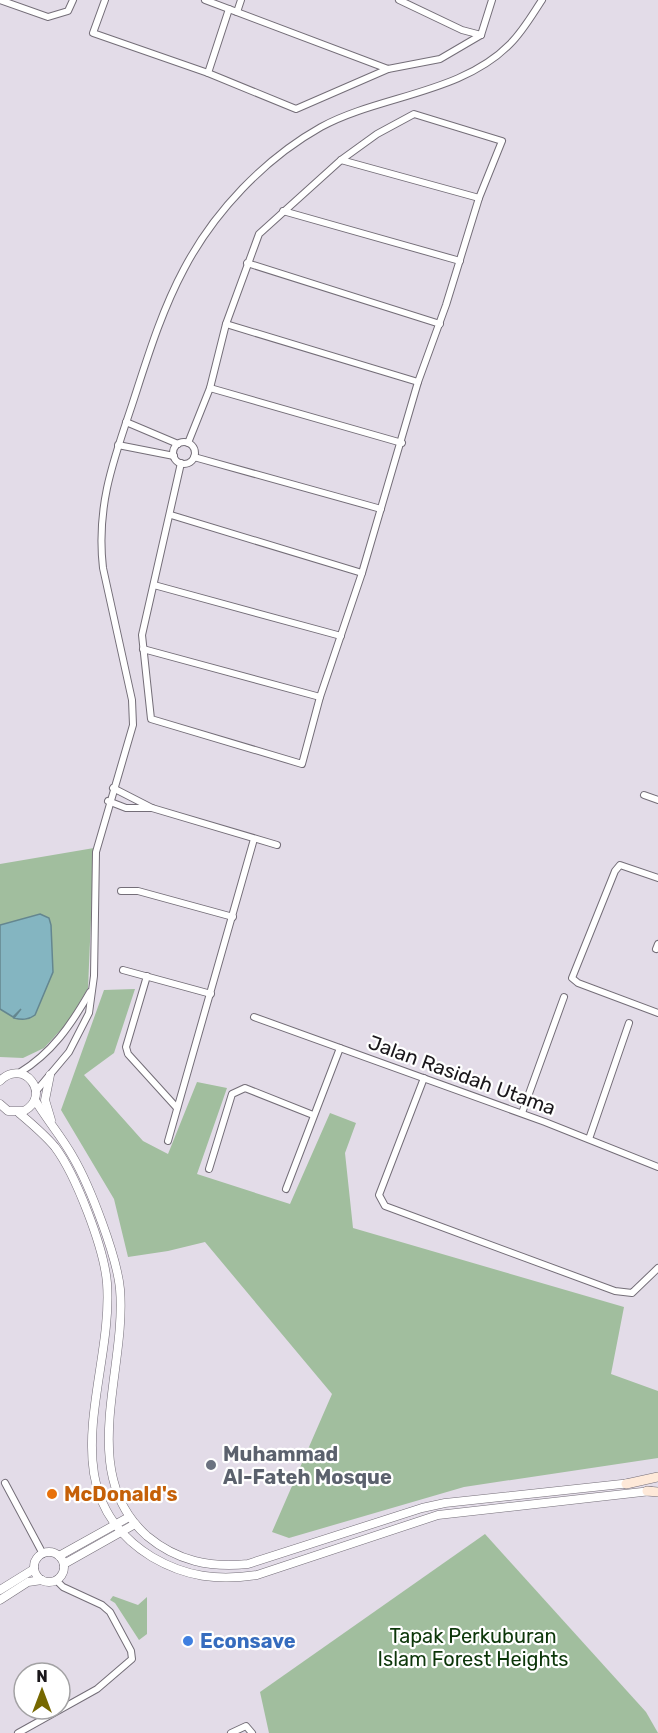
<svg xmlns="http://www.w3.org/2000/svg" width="658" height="1733" viewBox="0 0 658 1733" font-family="Rubik,sans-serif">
  <rect width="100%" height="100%" fill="#e3dce8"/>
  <g fill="#a1be9e">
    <polygon points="94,848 88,988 68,1022 44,1048 23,1058 0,1057 0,864"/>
    <polygon points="135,989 114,1053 84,1075 143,1141 168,1154 197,1082 227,1088 197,1174 290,1204 330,1113 356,1123 345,1153 353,1228 624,1307 611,1374 658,1391 658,1458 464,1487 289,1538 272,1532 332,1394 205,1242 168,1251 128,1257 114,1199 61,1110 104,990"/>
    <polygon points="485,1534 646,1712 658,1733 269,1733 260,1692"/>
    <polygon points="113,1596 138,1605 147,1597 147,1634 139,1640 115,1603 110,1600"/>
  </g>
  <path fill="#84b5c1" stroke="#64868f" stroke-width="1.5" d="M 40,914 L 49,918 L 51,925 L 53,972 L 35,1015 C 28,1020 22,1020 14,1018 L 21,1009 L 13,1017 L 0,1009 L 0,925 Z"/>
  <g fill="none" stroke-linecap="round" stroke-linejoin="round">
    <g stroke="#746e78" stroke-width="8">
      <g id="minor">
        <polyline points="0,0 48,17 68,11 73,0"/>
        <polyline points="105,0 93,33 208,73 296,109 388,69"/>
        <polyline points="205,0 388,69 440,59 481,35"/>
        <polyline points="399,0 462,30 481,35"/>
        <polyline points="237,12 241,0"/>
        <polyline points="481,35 492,0"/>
        <polyline points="208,73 229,9"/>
        <polyline points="341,160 479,198"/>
        <polyline points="283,211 460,261"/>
        <polyline points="247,263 440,324"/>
        <polyline points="226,324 418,382"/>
        <polyline points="210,388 402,443"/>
        <polyline points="126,422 178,444"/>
        <circle cx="184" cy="453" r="11"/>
        <polyline points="118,445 174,456"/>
        <polyline points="194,457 381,509"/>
        <polyline points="181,463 142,635 151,719 302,764 320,697 362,573 418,382 446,305 479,198 502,141 414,114 377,134 341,160 259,234 226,324 210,388 188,443"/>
        <polyline points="171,515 362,573"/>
        <polyline points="154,585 341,636"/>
        <polyline points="143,649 320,697"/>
        <polyline points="113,788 152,808 277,845"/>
        <polyline points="644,795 658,800"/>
        <polyline points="108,801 126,808 152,808"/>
        <polyline points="658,878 620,865 615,871 572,978 578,983 658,1013"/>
        <polyline points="121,891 138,891 233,917"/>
        <polyline points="656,949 658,944"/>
        <polyline points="123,970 211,994"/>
        <polyline points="147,976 126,1047 128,1054 177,1108"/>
        <polyline points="254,1017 545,1122 658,1167"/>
        <path d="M 19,1073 C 52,1053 71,1025 90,992"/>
        <polyline points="424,1078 379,1195 385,1206 615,1291 632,1293 658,1268"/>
        <path d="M 37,1090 L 69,1052 L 89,1013 L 94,976 L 96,852 L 133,725 L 132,700 L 103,568 C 96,507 113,461 132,405 C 147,359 161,312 184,269 C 214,212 264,159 321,127 C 380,95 461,94 510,44 C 523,31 532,15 542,0"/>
        <polyline points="522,1113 564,997"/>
        <polyline points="589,1139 629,1023"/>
        <polyline points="168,1141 254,839"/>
        <polyline points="209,1169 232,1094 245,1088 313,1115"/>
        <polyline points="286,1189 340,1048"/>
        <polyline points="5,1483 43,1554"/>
        <polyline points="18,1733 97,1689 132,1659 131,1651 110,1612 102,1605 63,1587 56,1580"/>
        <polyline points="231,1733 246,1726 252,1733"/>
      </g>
    </g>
    <g stroke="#746e78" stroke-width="9">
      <g id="tertiary">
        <polyline points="50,1075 45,1100 51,1120"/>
        <path d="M 0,1081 C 23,1057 53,1095 24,1111 L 8,1111 L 0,1104"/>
        <path d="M 35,1100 C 47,1120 62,1137 73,1157 C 90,1186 117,1257 120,1289 C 127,1370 76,1473 147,1536 C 177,1561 210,1568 248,1564 L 422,1508 L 445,1503 L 631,1483"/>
        <path d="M 19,1113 C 32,1124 44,1134 55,1147 C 76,1175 104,1248 107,1283 C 114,1377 46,1492 152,1557 C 186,1577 218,1581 257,1575 L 438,1515 L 651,1491"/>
        <circle cx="49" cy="1567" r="15"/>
        <polyline points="59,1556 129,1517"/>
        <polyline points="64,1564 135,1524"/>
        <polyline points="0,1590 34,1569"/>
        <polyline points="0,1600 28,1582 42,1580"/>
      </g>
    </g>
    <g stroke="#746e78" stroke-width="10">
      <g id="secondary">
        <polyline points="626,1484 658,1477"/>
        <polyline points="647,1491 658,1492"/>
      </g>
    </g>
    <use href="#minor" stroke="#fff" stroke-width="6"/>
    <use href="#tertiary" stroke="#fff" stroke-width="8"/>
    <use href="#secondary" stroke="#fee9d9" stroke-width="9"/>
  </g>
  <circle fill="#6b7280" stroke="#fff" stroke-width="2" cx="211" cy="1465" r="6"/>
  <circle fill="#e8710a" stroke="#fff" stroke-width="2" cx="52" cy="1494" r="6"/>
  <circle fill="#3f7fe0" stroke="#fff" stroke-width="2" cx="188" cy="1641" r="6"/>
  <g text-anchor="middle" stroke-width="4.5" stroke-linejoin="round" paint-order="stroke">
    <g font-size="20" fill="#1a171b" stroke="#fff">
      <text transform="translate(462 1075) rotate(20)" y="7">Jalan Rasidah Utama</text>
    </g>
    <g font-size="20" font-weight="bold" fill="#5b616d" stroke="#fff" text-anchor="start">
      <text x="223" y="1461">Muhammad<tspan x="223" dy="23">Al-Fateh Mosque</tspan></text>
    </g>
    <g font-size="20" font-weight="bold" fill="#c56008" stroke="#fff" text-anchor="start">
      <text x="64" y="1501">McDonald's</text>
    </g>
    <g font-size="20" fill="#0c3609" stroke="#fff">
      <text x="473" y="1643">Tapak Perkuburan<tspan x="473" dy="23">Islam Forest Heights</tspan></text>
    </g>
    <g font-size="20" font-weight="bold" fill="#366cbe" stroke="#fff" text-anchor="start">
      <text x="200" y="1648">Econsave</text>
    </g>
  </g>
  <g transform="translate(42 1691)"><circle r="28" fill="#ffffff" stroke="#a3a2a4" stroke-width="1.5"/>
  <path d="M0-4.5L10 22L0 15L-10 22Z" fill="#766800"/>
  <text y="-9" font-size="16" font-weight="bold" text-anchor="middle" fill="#1a171b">N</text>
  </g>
</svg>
